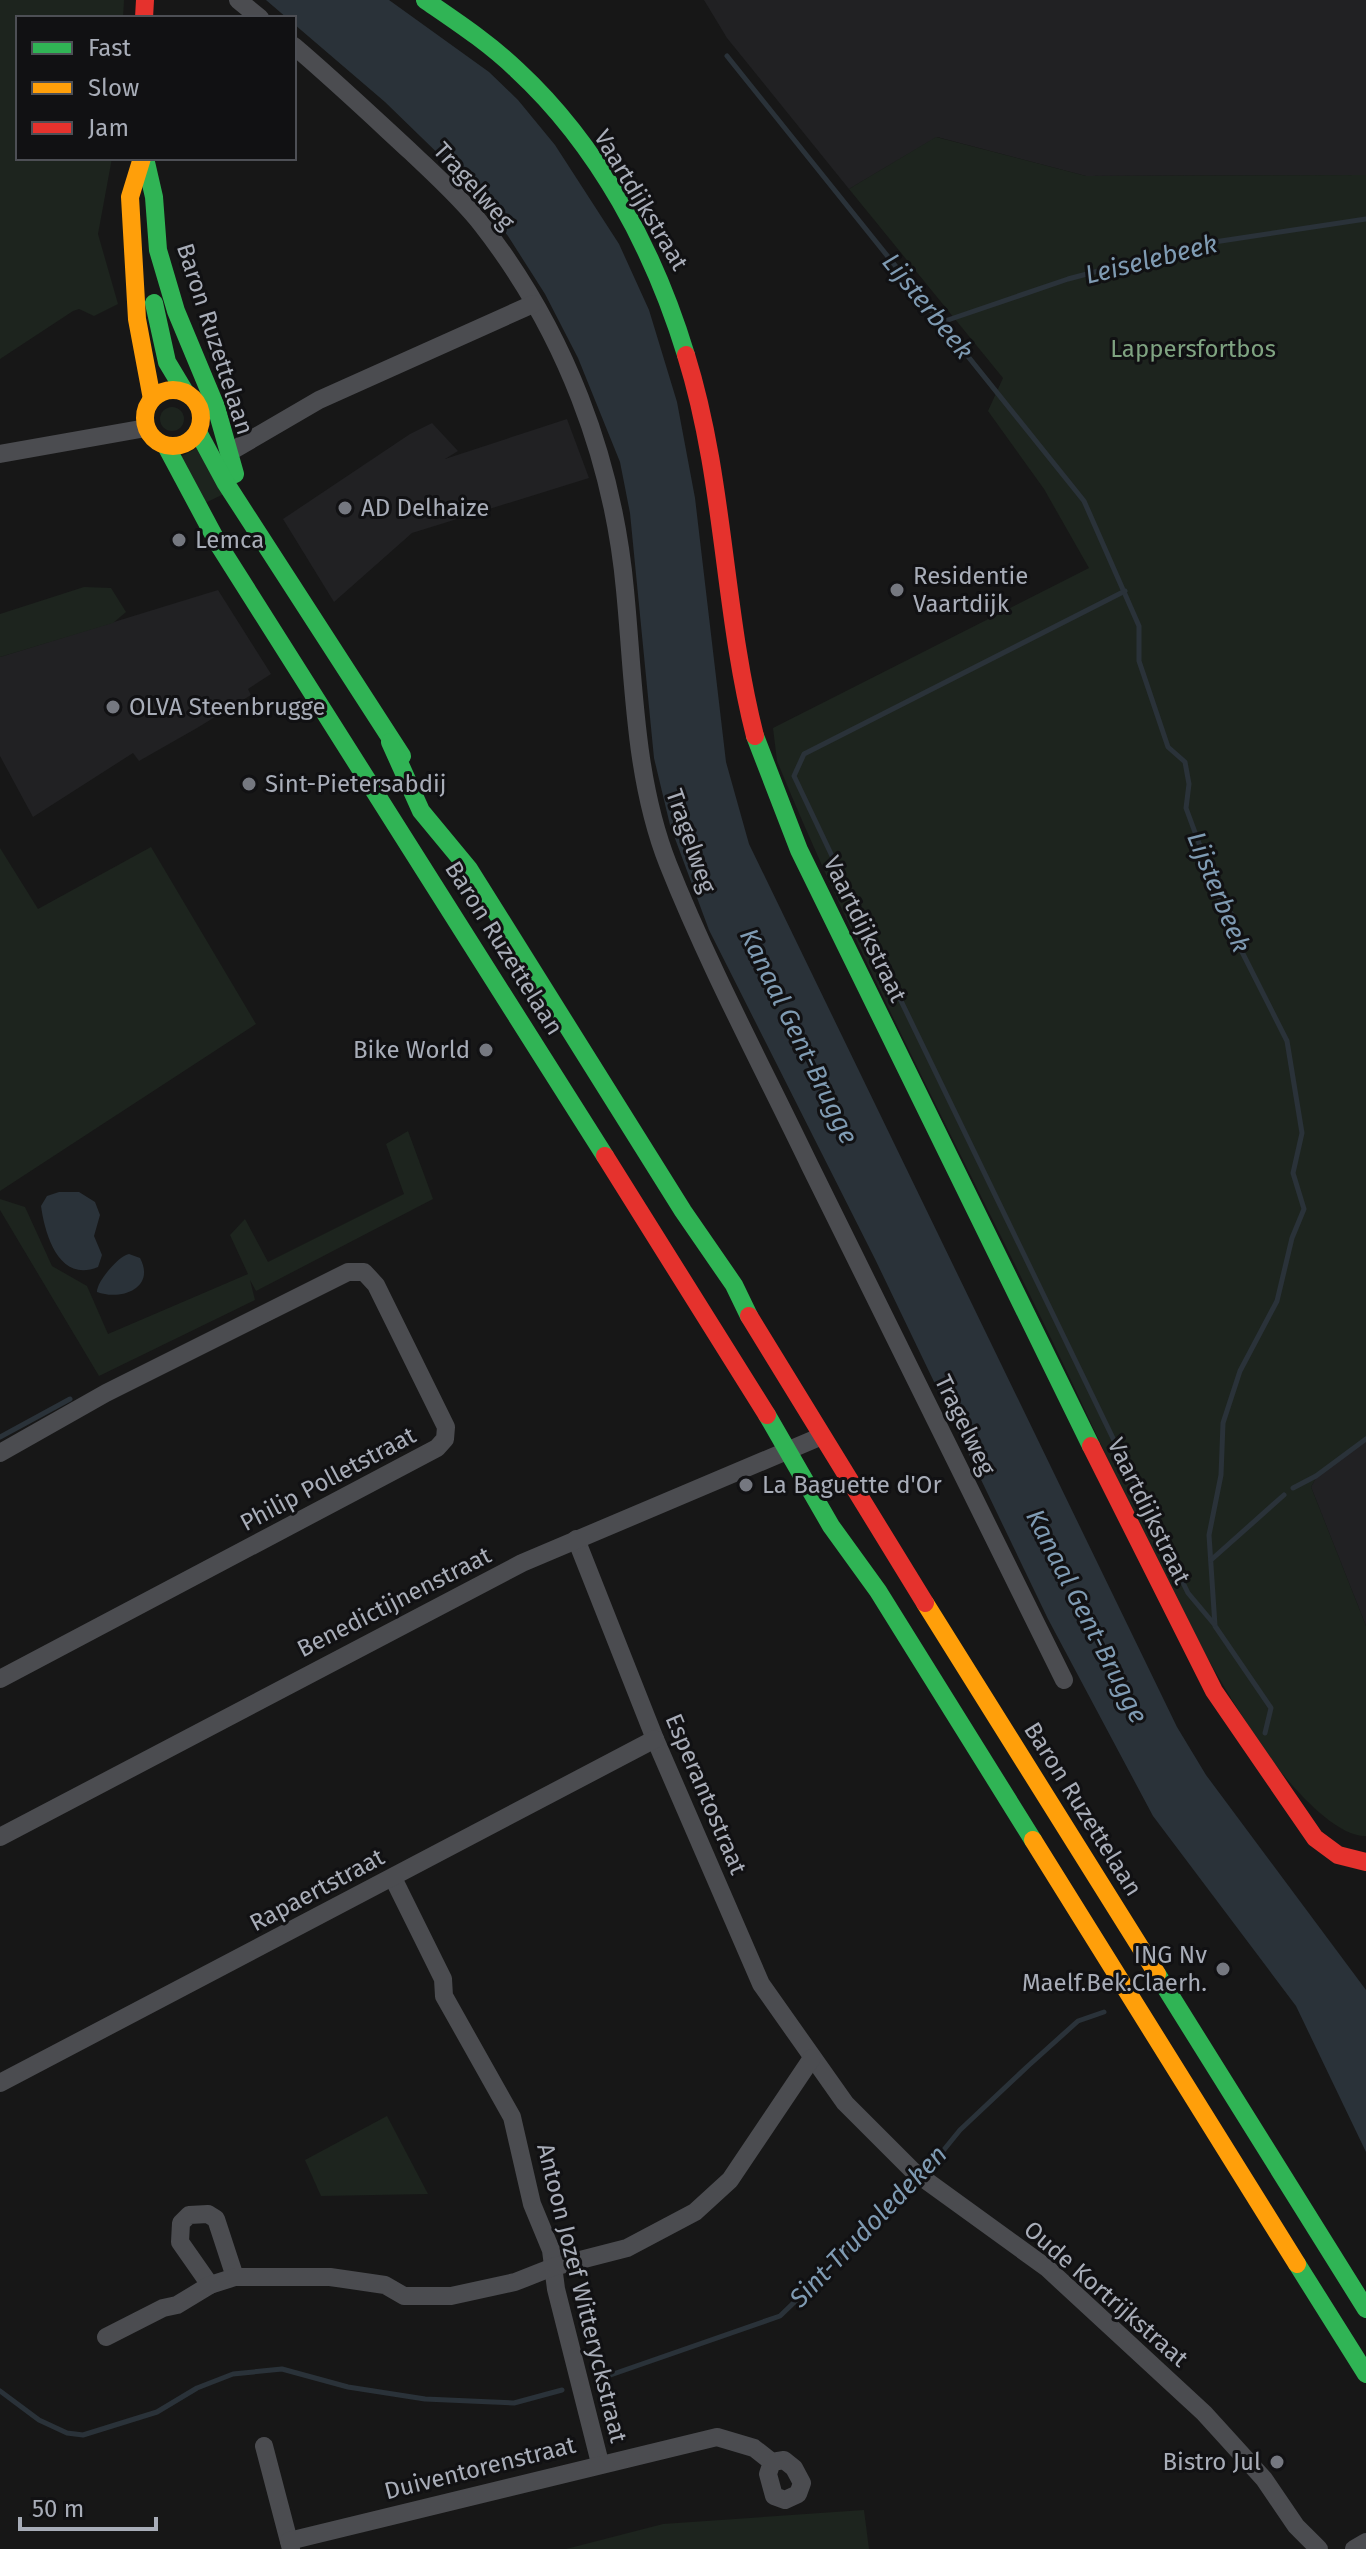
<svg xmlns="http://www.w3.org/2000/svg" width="1366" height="2549" viewBox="0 0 1366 2549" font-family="'Fira Sans',sans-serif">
  <rect width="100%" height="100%" fill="#171717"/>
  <g fill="#212123">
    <polygon points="704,0 1366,0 1366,175 1086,176 937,137 849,189 727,38"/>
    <polygon points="567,419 589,478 412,533 334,602 283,519 410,434 432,423 458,451 445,459"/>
    <polygon points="218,590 271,674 248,689 251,695 197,728 139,761 133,753 33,817 0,756 0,657"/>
    <polygon points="1366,1438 1366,1626 1311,1487 1319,1472"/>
  </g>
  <g fill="#1d241e">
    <polygon points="0,0 124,0 123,18 18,18 18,158 112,158 98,234 118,304 94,316 79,309 73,311 0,359"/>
    <path d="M 936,137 L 1086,176 L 1366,175 L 1366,1438 L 1319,1472 L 1311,1487 L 1366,1626 L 1366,1836 C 1333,1837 1286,1780 1268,1755 C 1177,1624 1116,1472 1047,1330 C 955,1141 857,955 777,761 L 773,728 L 1089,568 L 1044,489 L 988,411 L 1003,378 L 849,189 Z"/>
    <circle cx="172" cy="419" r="12"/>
    <polygon points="199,447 226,493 205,503 180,457"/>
    <polygon points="84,587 111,588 126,612 113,623 0,657 0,614"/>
    <polygon points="151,847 256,1024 0,1191 0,848 38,909"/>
    <polygon points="408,1131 433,1199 256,1291 250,1280 255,1300 99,1376 0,1210 0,1199 25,1207 52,1266 87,1286 108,1334 248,1274 230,1235 245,1219 268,1262 404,1194 386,1144"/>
    <polygon points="387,2116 428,2194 321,2196 305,2160"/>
    <polygon points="864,2510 869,2549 566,2549 663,2524"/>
  </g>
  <g fill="#2a3239">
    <polygon points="266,0 389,0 489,72 518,100 555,145 619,244 649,310 677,402 695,498 726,762 749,844 1177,1727 1206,1775 1366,1990 1366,2152 1296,2006 1153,1816 1048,1619 875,1259 709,930 670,825 654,758 630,513 620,462 578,358 545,294 508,236 456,171 385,102 294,24 294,18 287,18"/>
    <path d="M 59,1192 L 79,1192 L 95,1202 L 100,1215 L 94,1236 L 102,1255 L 98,1267 C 59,1283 45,1235 41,1206 L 47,1196 Z"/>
    <path d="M 129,1254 L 140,1258 C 156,1288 121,1301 97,1292 C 96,1283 118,1256 129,1254 Z"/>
  </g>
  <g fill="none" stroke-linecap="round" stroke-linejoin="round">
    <g stroke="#2a3239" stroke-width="5">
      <polyline points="727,56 1084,501 1139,626 1139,661 1168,747 1185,762 1189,784 1186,808 1220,900 1235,918 1236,940 1287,1041 1302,1133 1293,1173 1304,1209 1292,1238 1277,1301 1240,1371 1223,1423 1221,1475 1209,1535 1215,1626 1271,1708 1265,1733"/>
      <polyline points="942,322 1068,279 1201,244 1366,219"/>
      <polyline points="862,919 794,776 804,754 1125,591"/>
      <polyline points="887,972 1188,1593 1214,1624"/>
      <polyline points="0,1437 70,1399"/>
      <polyline points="1293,1488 1316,1476 1366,1439"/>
      <polyline points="1211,1560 1284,1495"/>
      <polyline points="596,2380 780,2316 912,2189 960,2130 1028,2066 1078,2021 1104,2012"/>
      <polyline points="0,2391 39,2420 67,2433 83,2435 157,2412 197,2388 233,2374 282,2369 348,2387 425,2399 514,2403 562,2390"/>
    </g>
    <g stroke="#4b4c50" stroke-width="18">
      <polyline points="238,0 260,18"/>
      <path d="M 294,46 C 334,80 372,116 411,152 C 435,175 461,198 482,225 C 564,330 613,458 625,590 C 634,681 634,778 668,864 C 709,967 762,1066 810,1166 C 894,1338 980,1509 1064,1680"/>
      <polyline points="235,449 319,400 533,304"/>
      <polyline points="0,454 146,428"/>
      <polyline points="0,1453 106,1393 348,1272 364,1272 376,1285 446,1427 445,1439 437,1448 0,1679"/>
      <polyline points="576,1539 655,1739 761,1984 845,2103 913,2171 1047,2268 1204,2413 1264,2479 1296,2526 1319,2549"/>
      <polyline points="0,1837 522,1563 822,1436"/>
      <polyline points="393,1878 443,1979 444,1996 512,2117 532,2204 551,2250 556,2289 600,2463"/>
      <polyline points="0,2083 655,1739"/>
      <polyline points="210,2285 180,2242 181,2223 189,2215 208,2214 216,2219 235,2277"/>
      <polyline points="106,2337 163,2308 177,2305 210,2285 235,2277 330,2277 385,2285 404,2296 451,2296 515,2282 553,2267 627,2248 695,2212 730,2180 812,2058"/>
      <polyline points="264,2446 291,2549"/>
      <polyline points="289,2541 717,2437 754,2448 772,2462 784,2460 794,2468 802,2483 798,2494 785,2500 774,2496 768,2474 772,2462"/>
      <polyline points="1354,2549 1366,2542"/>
    </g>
    <g stroke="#30b455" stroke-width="18">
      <path d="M 425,0 C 457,22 489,43 517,70 C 599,146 654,250 686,355"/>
      <polyline points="145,158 154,197 158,250 176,311 216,407 235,474"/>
      <polyline points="154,303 167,362 185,392"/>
      <polyline points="198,432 225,482 402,756"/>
      <polyline points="166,446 220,547 605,1156"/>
      <polyline points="755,736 799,850 1091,1446"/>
      <polyline points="390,742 421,811 469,869 683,1211 734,1285 749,1316"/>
      <polyline points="767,1415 831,1526 878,1591 1033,1840"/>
      <polyline points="1157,1974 1366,2309"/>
      <polyline points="1297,2264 1366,2374"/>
    </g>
    <g stroke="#ff9f0a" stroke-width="18">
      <polyline points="142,158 130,197 137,319 152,399"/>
      <circle cx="173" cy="418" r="28"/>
      <polyline points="925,1603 1157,1974"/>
      <polyline points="1033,1840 1297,2264"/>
    </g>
    <g stroke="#e5322d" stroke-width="18">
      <polyline points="144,18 145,0"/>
      <path d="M 686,355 C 725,480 723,611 755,736"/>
      <polyline points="605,1156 767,1415"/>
      <polyline points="749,1316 925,1603"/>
      <polyline points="1091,1446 1214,1691 1315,1838 1338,1855 1366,1862"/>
    </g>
  </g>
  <g fill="#757880" stroke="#111113" stroke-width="3">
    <circle cx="345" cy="508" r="8"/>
    <circle cx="179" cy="540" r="8"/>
    <circle cx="897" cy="590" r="8"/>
    <circle cx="113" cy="707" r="8"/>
    <circle cx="249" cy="784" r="8"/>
    <circle cx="486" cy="1050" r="8"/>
    <circle cx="746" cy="1485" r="8"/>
    <circle cx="1223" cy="1969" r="8"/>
    <circle cx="1277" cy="2462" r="8"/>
  </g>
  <g text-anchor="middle" stroke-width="6" stroke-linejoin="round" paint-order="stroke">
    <g font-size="24" fill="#a8adb8" stroke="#111113">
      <text transform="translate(474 186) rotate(48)" y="8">Tragelweg</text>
      <text transform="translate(641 200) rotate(59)" y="8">Vaartdijkstraat</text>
      <text transform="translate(215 339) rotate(72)" y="8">Baron Ruzettelaan</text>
      <text transform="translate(691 841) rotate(71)" y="8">Tragelweg</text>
      <text transform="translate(865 929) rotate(64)" y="8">Vaartdijkstraat</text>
      <text transform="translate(504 948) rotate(58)" y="8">Baron Ruzettelaan</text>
      <text transform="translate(965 1425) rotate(64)" y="8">Tragelweg</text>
      <text transform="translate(328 1479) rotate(-28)" y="8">Philip Polletstraat</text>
      <text transform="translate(1149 1511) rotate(64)" y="8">Vaartdijkstraat</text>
      <text transform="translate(394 1602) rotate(-27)" y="8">Benedictijnenstraat</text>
      <text transform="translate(706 1794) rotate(67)" y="8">Esperantostraat</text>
      <text transform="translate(1083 1809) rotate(58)" y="8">Baron Ruzettelaan</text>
      <text transform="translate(317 1890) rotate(-28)" y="8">Rapaertstraat</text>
      <text transform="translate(582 2293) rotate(76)" y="8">Antoon Jozef Witteryckstraat</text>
      <text transform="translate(1106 2294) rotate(41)" y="8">Oude Kortrijkstraat</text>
      <text transform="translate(480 2468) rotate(-14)" y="8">Duiventorenstraat</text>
    </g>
    <g font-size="24" fill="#7fa381" stroke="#111113">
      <text x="1193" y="357">Lappersfortbos</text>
    </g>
    <g font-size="24" fill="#a8adb8" stroke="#111113" text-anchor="start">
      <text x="361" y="516">AD Delhaize</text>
      <text x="195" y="548">Lemca</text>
      <text x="913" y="584">Residentie<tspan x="913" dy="28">Vaartdijk</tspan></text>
      <text x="129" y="715">OLVA Steenbrugge</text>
      <text x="265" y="792">Sint-Pietersabdij</text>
      <text x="470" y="1058" text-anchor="end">Bike World</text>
      <text x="762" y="1493">La Baguette d'Or</text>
      <text x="1207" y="1963" text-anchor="end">ING Nv<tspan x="1207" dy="28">Maelf.Bek.Claerh.</tspan></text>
      <text x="1261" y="2470" text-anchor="end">Bistro Jul</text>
    </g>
    <g font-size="26" font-style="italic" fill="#7f9bb3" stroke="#111113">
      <text transform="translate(1151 259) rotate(-14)" y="9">Leiselebeek</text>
      <text transform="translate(928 306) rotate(51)" y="9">Lijsterbeek</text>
      <text transform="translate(1219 892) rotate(68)" y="9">Lijsterbeek</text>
      <text transform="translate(799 1036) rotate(64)" y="9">Kanaal Gent-Brugge</text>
      <text transform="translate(1087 1616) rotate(63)" y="9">Kanaal Gent-Brugge</text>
      <text transform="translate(868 2226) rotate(-46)" y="9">Sint-Trudoledeken</text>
    </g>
  </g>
  <rect x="16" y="16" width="280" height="144" fill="#111113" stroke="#4d4f55" stroke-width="2"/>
  <rect x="32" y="42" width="40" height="12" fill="#30b455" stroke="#4d4f55" stroke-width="2"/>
  <text x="88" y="56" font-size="24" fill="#a8adb8">Fast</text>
  <rect x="32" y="82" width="40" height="12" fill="#ff9f0a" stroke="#4d4f55" stroke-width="2"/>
  <text x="88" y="96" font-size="24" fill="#a8adb8">Slow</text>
  <rect x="32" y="122" width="40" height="12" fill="#e5322d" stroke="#4d4f55" stroke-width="2"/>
  <text x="88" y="136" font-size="24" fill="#a8adb8">Jam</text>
  <path d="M20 2517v12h136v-12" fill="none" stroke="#a8adb8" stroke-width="4"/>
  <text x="32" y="2517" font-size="24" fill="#a8adb8" stroke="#111113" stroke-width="6" paint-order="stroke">50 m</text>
</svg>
